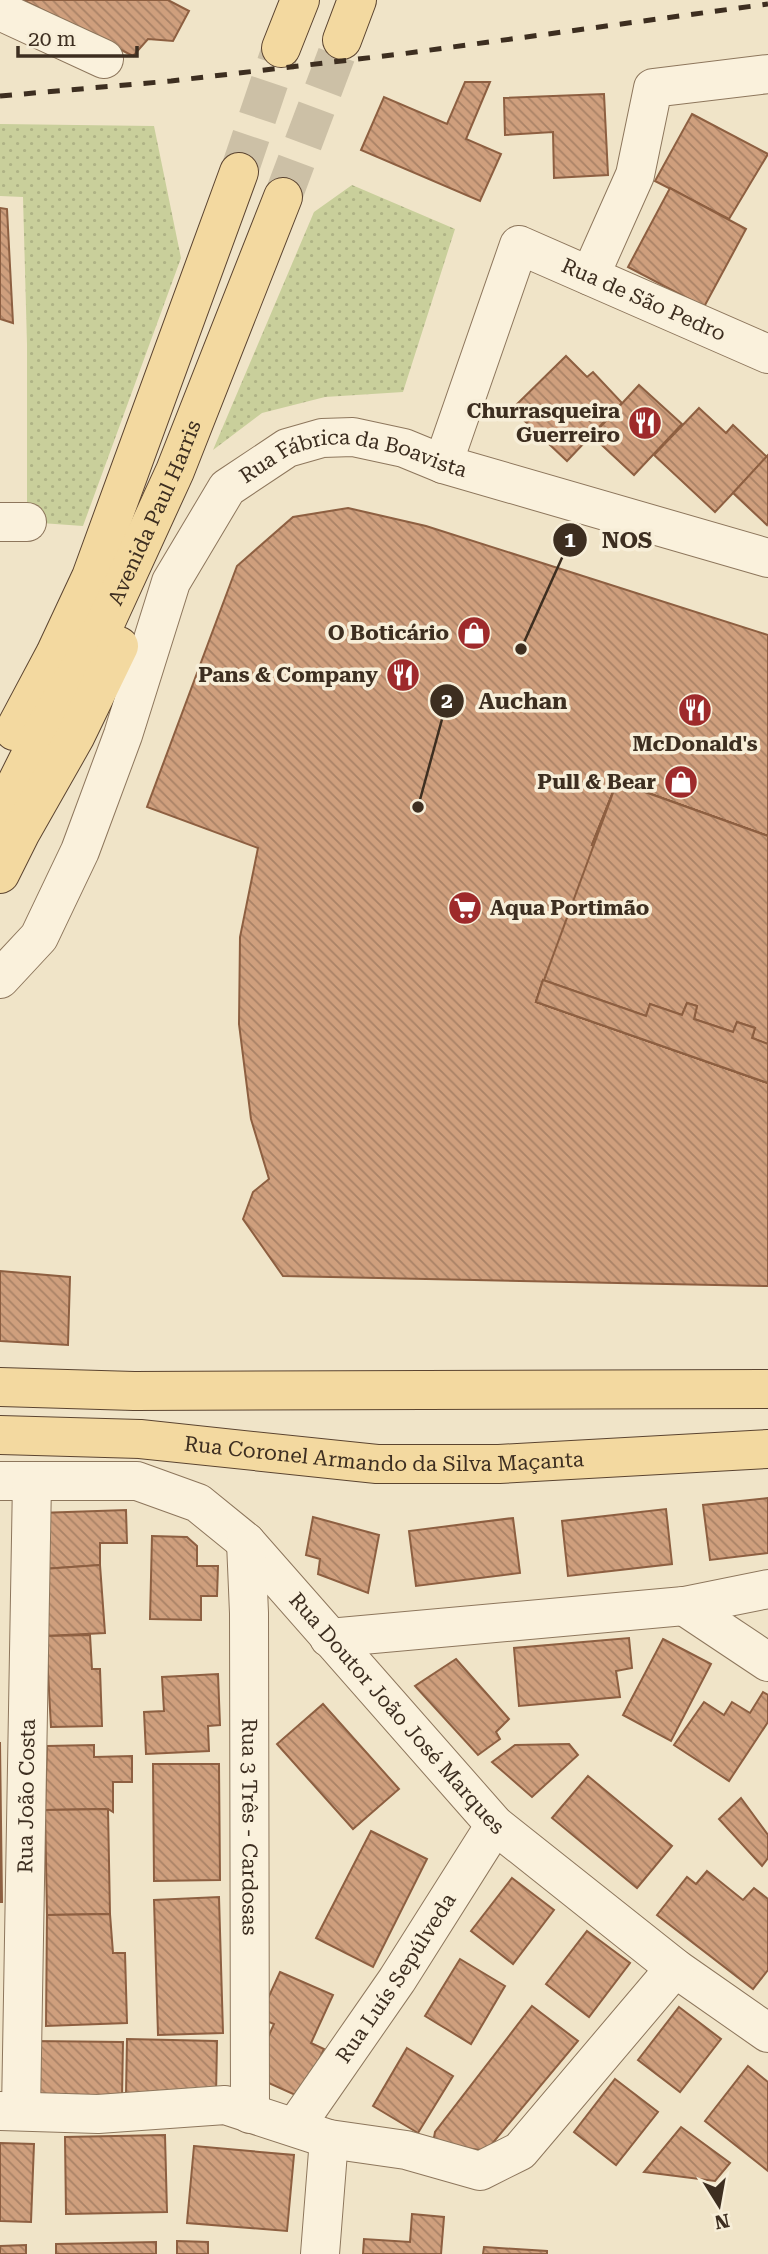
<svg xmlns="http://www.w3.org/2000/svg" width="768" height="2254" viewBox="0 0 768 2254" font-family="'Roboto Serif',serif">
  <defs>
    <pattern id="grass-dots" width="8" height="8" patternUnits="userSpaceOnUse" patternTransform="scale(1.75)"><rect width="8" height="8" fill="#c9cf9b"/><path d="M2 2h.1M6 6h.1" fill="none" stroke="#aeb285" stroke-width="1.8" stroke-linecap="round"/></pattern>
    <pattern id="building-back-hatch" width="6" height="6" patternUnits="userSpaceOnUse" patternTransform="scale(1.75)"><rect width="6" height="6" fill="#cf9f7d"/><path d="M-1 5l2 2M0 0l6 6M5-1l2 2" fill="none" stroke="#a98266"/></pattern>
  </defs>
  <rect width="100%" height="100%" fill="#f0e4c8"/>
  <g fill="url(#grass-dots)">
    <polygon points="0,124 154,126 181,258 83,526 27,522 27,344 23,197 0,196"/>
    <polygon points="352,185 455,229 403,392 325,397 262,413 213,450 314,212"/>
  </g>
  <g fill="url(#building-back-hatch)" stroke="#8d5f41" stroke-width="2">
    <polygon points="23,0 168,0 189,11 173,41 148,39 133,56"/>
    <polygon points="465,82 490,82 466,139 501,154 480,201 361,150 384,97 447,124"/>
    <polygon points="604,94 608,175 554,178 553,132 505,135 504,98"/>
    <polygon points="692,114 768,154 729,219 655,181"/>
    <polygon points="670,188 746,229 704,307 628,267"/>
    <polygon points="0,208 7,209 13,323 0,319"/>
    <polygon points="566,356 587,377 593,372 622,403 567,461 512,409"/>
    <polygon points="639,385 682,424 634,475 592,436"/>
    <polygon points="699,408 726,433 733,425 767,457 715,512 654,455"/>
    <polygon points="768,455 768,523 767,525 733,493"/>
    <polygon points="348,508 426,526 768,635 768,836 617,782 592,845 694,880 646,1016 543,980 536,1002 768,1083 768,1286 283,1276 243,1219 253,1192 269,1179 251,1119 239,1024 240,937 258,848 147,807 237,566 293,517"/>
    <polygon points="617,782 768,836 768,875 740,865 736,874 711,865 715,856 690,848 677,874 592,845"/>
    <polygon points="617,782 768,836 768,875 740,865 736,874 711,865 715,856 690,848 677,874 592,845"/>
    <polygon points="617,782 768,836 768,1083 536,1002"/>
    <polygon points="543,980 646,1016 650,1004 682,1015 687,1003 697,1006 694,1019 733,1032 737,1022 755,1028 752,1038 768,1044 768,1083 536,1002"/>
    <polygon points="543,980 646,1016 650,1004 682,1015 687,1003 697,1006 694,1019 733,1032 737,1022 755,1028 752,1038 768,1044 768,1083 536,1002"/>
    <polygon points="0,1271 70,1277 68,1345 0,1341"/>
    <polygon points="768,1498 768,1553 710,1560 703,1505"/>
    <polygon points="666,1509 672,1564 568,1576 562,1521"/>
    <polygon points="126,1510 127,1543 100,1543 100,1565 43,1569 39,1513"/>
    <polygon points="313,1517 379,1535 368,1593 318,1574 320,1559 306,1555"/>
    <polygon points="513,1518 520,1573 416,1586 409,1531"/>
    <polygon points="152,1536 187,1537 197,1546 197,1566 218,1566 217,1596 201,1596 201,1620 150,1619"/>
    <polygon points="100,1565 105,1633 46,1636 43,1569"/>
    <polygon points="90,1635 92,1669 100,1669 102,1726 51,1727 46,1636"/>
    <polygon points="629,1638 632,1668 616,1671 620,1697 519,1706 514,1648"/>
    <polygon points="663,1639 711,1664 671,1741 623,1715"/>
    <polygon points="456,1659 509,1719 496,1732 500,1739 478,1755 415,1686"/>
    <polygon points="218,1674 220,1725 208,1726 209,1751 146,1754 144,1712 164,1711 162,1677"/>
    <polygon points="763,1692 768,1695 768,1722 729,1781 674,1745 704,1702 724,1715 732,1702 750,1713"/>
    <polygon points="323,1704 399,1789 353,1829 277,1744"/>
    <polygon points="0,1742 2,1902 0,1902"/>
    <polygon points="569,1744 578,1755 532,1797 492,1762 515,1745"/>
    <polygon points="94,1745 94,1757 132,1756 132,1782 113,1782 113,1812 108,1809 45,1810 47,1746"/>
    <polygon points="153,1764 219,1764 220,1880 154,1881"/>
    <polygon points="588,1776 672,1846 637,1888 552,1818"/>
    <polygon points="741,1798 768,1835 768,1858 762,1866 719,1819"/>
    <polygon points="108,1809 110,1914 47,1915 45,1810"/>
    <polygon points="371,1831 427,1859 373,1967 316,1938"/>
    <polygon points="707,1871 743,1900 754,1888 768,1899 768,1970 753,1989 657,1915 687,1877 696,1884"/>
    <polygon points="512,1878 554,1910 513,1964 471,1931"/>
    <polygon points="219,1897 223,2033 158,2035 154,1900"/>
    <polygon points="110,1914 113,1953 125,1953 127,2023 46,2026 47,1915"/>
    <polygon points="587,1931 630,1963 589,2017 546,1984"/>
    <polygon points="460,1959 505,1986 471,2044 425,2016"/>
    <polygon points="280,1972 333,1995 311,2043 324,2049 302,2098 251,2075 274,2024 259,2018"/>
    <polygon points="532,2006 578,2041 486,2151 433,2143 435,2132"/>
    <polygon points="679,2007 721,2039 680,2092 638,2060"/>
    <polygon points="127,2039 217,2041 216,2097 126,2095"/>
    <polygon points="33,2041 123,2042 122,2098 32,2097"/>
    <polygon points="407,2048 453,2076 418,2133 373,2106"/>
    <polygon points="748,2066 768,2082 768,2171 705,2121"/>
    <polygon points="615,2079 658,2112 616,2165 574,2132"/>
    <polygon points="681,2127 730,2163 715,2181 644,2172"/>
    <polygon points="165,2135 167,2212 66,2214 65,2137"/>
    <polygon points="0,2143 34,2144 31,2222 0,2221"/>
    <polygon points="194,2146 294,2155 287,2231 187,2223"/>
    <polygon points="412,2214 444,2217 441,2254 363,2254 364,2239 410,2242"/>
    <polygon points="177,2241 208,2242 208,2254 177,2254"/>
    <polygon points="156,2242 156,2254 56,2254 56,2244"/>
    <polygon points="26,2245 26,2254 0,2254 0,2246"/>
    <polygon points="484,2247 547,2251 547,2254 483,2254"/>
  </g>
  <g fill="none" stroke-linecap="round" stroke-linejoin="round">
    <g stroke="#ccc0a6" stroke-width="38" stroke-dasharray="38 19" stroke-linecap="butt">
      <polyline points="239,172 281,48"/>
      <polyline points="283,197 342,40"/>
    </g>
    <g stroke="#8d765c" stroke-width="40">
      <g id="minor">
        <polyline points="0,11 104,59"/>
        <polyline points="590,276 635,175 653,88 768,74"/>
        <path id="s1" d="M 443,464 L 519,245 L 768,354"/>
        <polyline points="0,522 27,522"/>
        <path id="s2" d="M 0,979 L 39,937 L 80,851 L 123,735 L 171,582 L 227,488 L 287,448 L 322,438 L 353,437 L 404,448 L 443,464 L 768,558"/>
        <path id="s3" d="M 0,1481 L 137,1481 L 198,1503 L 246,1542 L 495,1825 L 675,1968 L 768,2033"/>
        <path id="s4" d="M 246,1542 L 249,1613 L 250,2114"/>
        <polyline points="684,1606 768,1662"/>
        <polyline points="329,1638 684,1606 768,1589"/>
        <polyline points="0,2111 98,2114 225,2105 329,2139 406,2150 480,2171 520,2151 675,1968"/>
        <path id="s5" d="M 21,2111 L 32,1481"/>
        <path id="s6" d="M 295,2127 L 397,1980 L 495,1825"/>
        <polyline points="320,2254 329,2139"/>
      </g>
    </g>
    <g stroke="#5b4430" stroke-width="40">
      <g id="major">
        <polyline points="342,40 357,0"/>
        <polyline points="281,48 300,0"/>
        <polyline points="14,731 55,654 91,577 239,172"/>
        <path id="s7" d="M 0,816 L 39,738 L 104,626 L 175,471 L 283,197"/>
        <polyline points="0,874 20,834 75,737 119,646"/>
        <polyline points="0,1387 134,1391 768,1389"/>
        <path id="s8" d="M 0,1435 L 140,1439 L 377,1464 L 499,1464 L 768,1449"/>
      </g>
    </g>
    <use href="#minor" stroke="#faf1dc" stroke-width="38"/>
    <use href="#major" stroke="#f3d9a0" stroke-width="38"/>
    <polyline stroke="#3d2e20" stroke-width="5" stroke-dasharray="12 12" stroke-linecap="butt" points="0,96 171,81 401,54 768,4"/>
  </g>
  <defs>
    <g id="restaurant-disc" transform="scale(1.75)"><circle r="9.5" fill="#9e2a2b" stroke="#f7eed8"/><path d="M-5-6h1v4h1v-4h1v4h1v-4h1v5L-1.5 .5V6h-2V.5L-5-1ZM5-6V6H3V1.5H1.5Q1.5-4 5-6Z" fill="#fff"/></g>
    <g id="shop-disc" transform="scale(1.75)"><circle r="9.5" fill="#9e2a2b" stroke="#f7eed8"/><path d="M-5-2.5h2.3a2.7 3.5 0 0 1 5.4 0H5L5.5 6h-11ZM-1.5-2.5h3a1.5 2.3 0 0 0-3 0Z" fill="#fff"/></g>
    <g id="supermarket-disc" transform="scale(1.75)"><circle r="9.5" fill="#9e2a2b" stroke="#f7eed8"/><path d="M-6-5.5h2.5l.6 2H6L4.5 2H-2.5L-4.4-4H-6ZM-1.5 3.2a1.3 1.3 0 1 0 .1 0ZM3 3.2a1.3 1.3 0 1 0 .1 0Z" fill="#fff"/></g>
  </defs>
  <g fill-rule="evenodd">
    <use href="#restaurant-disc" x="645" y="423"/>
    <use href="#shop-disc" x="474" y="633"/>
    <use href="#restaurant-disc" x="403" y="675"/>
    <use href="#restaurant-disc" x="695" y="710"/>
    <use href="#shop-disc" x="681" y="782"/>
    <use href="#supermarket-disc" x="465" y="908"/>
  </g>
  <g text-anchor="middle" stroke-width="7" stroke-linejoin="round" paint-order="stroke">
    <g font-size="21" fill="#3d2e20" stroke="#f7eed8">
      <text dy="7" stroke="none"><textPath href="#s1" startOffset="368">Rua de São Pedro</textPath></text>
      <text dy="7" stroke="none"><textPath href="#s2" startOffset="684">Rua Fábrica da Boavista</textPath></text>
      <text dy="7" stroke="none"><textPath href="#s7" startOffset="341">Avenida Paul Harris</textPath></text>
      <text dy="7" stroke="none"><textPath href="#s8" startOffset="385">Rua Coronel Armando da Silva Maçanta</textPath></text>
      <text dy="7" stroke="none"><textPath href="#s3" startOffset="492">Rua Doutor João José Marques</textPath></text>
      <text dy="7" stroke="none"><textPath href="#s5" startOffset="315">Rua João Costa</textPath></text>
      <text dy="7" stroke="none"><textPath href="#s4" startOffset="285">Rua 3 Três - Cardosas</textPath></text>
      <text dy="7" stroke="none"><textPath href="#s6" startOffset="180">Rua Luís Sepúlveda</textPath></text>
    </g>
    <g font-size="21" font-weight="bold" fill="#3d2e20" stroke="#f7eed8" text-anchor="end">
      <text x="620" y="418">Churrasqueira<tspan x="620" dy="24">Guerreiro</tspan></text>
      <text x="449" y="640">O Boticário</text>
      <text x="378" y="682">Pans &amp; Company</text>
      <text x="695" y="751" text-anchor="middle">McDonald's</text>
      <text x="656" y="789">Pull &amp; Bear</text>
      <text x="490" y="915" text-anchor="start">Aqua Portimão</text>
    </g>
  </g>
  <path fill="none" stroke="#3d2e20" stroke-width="2.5" d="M521 649L570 540M418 807L447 701"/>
  <g fill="#3d2e20" stroke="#f7eed8" stroke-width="2.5">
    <circle cx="521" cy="649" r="7"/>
    <circle cx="418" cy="807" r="7"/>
    <circle cx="570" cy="540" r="18"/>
    <circle cx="447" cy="701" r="18"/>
  </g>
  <g font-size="21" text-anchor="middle" font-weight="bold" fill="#fff">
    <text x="570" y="547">1</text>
    <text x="447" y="708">2</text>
  </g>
  <g font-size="23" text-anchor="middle" font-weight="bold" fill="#3d2e20" stroke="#f7eed8" stroke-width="7" stroke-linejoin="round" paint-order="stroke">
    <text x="627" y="548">NOS</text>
    <text x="523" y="709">Auchan</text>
  </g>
  <g transform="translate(719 2205) rotate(169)" stroke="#f7eed8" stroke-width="5" paint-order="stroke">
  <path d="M0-5L12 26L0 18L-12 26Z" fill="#3d2e20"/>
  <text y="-10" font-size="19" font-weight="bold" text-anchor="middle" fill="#3d2e20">N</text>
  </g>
  <path d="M18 46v10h119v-10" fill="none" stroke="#3d2e20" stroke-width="3.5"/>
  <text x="28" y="46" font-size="21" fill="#3d2e20" stroke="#f7eed8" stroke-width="5" paint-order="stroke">20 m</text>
</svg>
